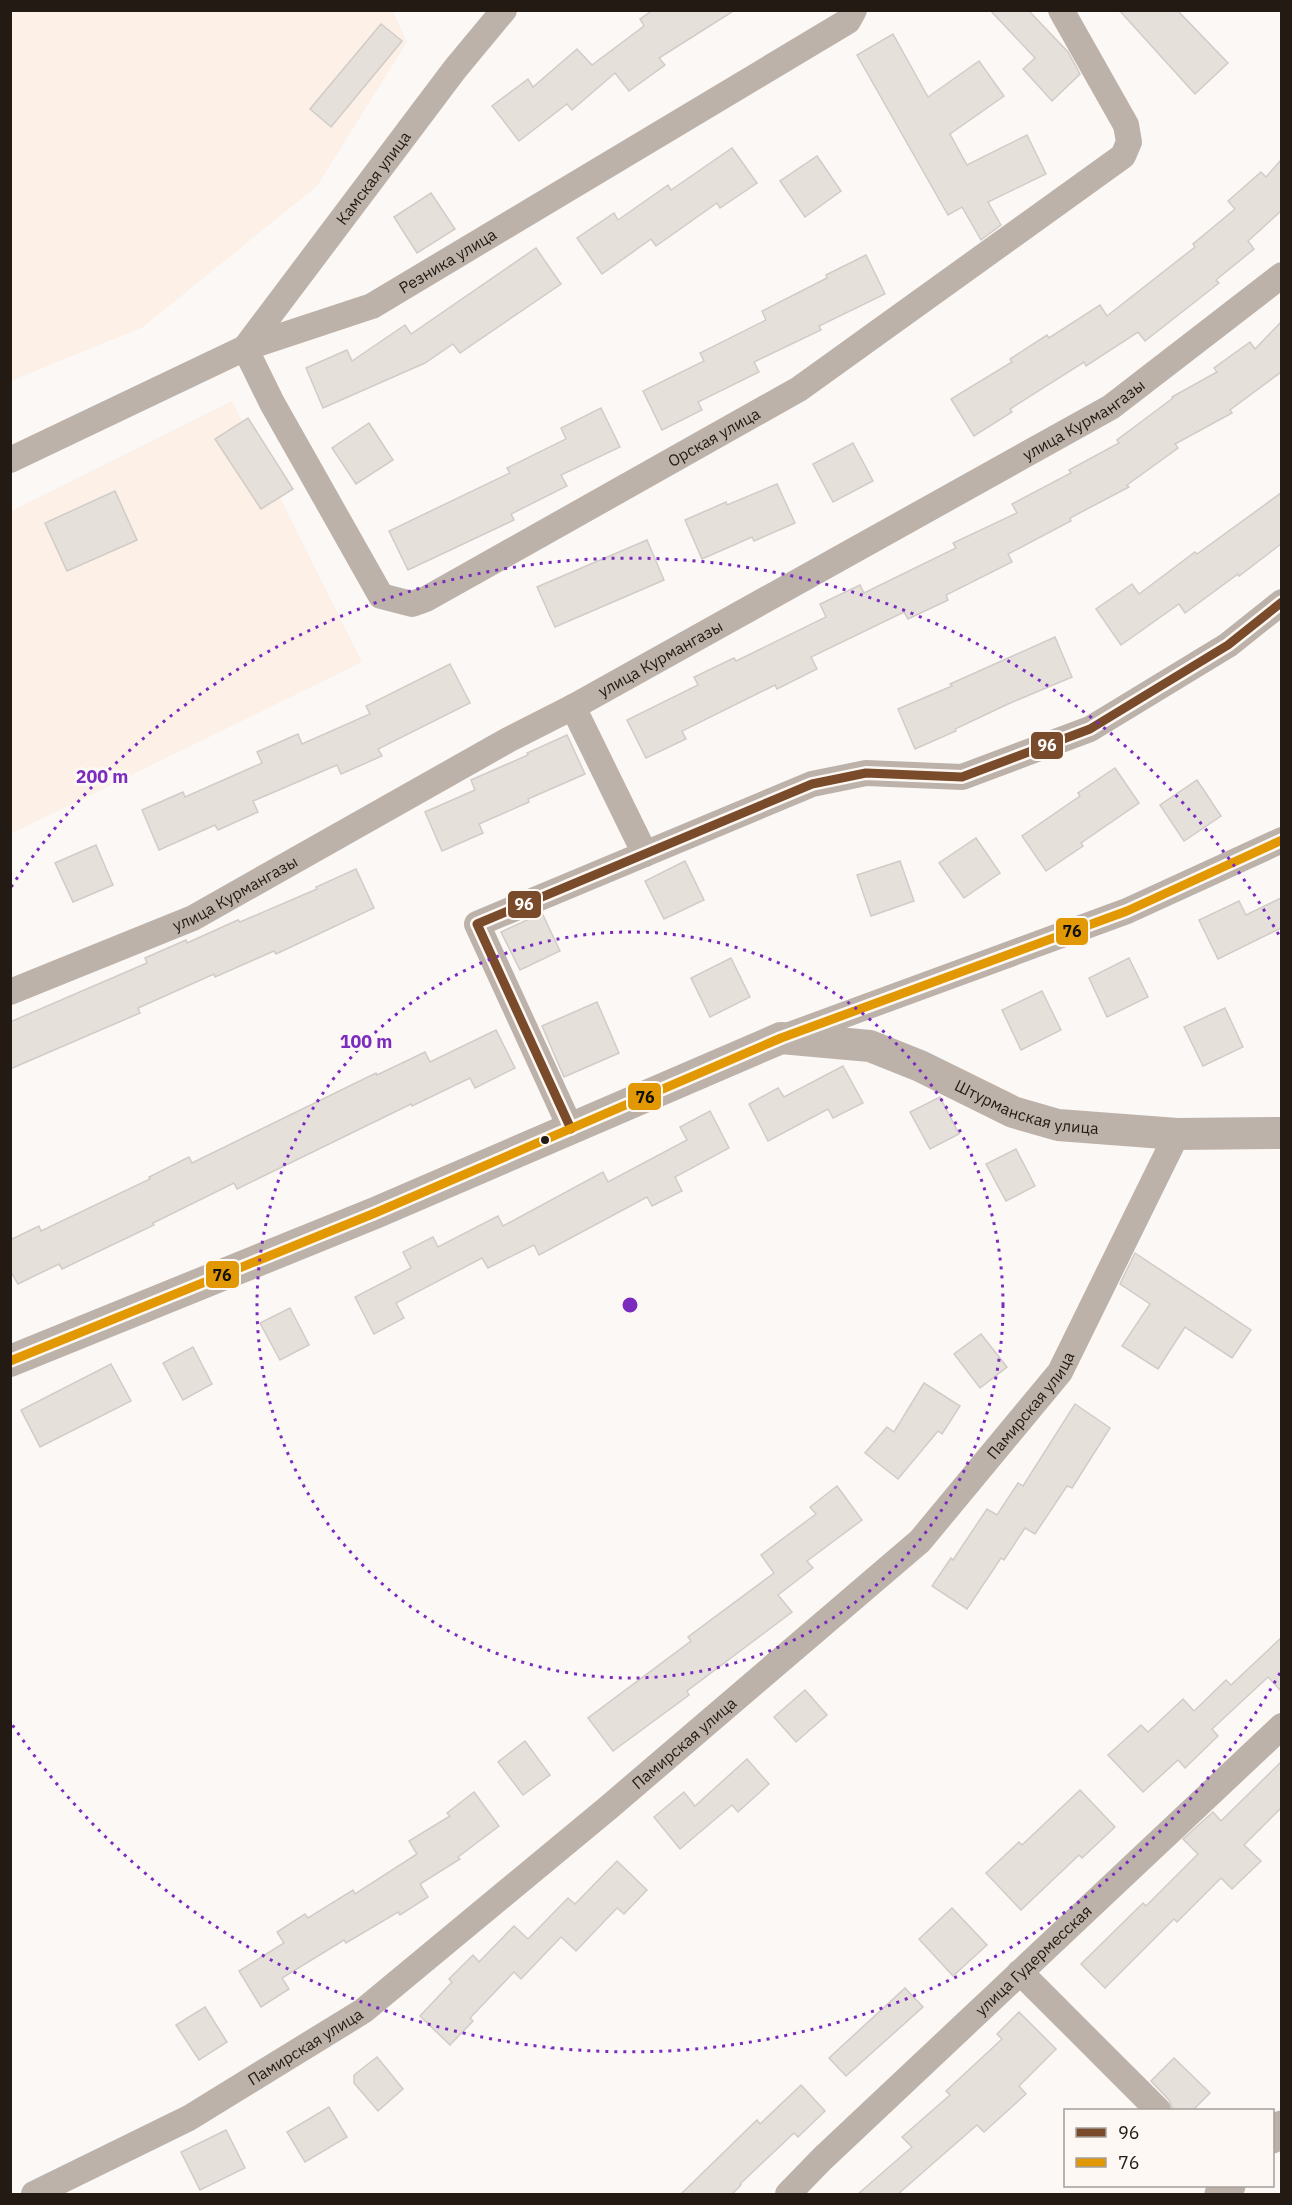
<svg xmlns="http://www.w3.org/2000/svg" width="1292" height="2205" viewBox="0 0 1292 2205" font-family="'IBM Plex Sans',sans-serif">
  <rect width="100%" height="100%" fill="#fbf8f6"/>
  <g fill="#fcf0e7">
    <polygon points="11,11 393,11 407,42 317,186 143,327 11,381"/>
    <polygon points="232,401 362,662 11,834 11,511"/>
  </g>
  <g fill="#e6e0db" stroke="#d2cbc7" stroke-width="1.5">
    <polygon points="653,10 735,10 659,58 665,65 629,91 615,73 572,110 567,104 519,141 492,106 528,79 533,87 577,49 592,65 644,26 640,19"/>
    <polygon points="990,10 1028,10 1068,52 1080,74 1052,101 1023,69 1035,58"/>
    <polygon points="1119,10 1177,10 1228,63 1195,94"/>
    <polygon points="381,24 402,41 331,127 310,109"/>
    <polygon points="893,34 928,97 979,61 1004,96 950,134 967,165 1027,135 1046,174 988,202 1001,225 981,240 962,207 948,215 857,55"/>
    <polygon points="732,148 757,183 720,208 717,203 656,246 651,239 602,274 577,238 614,213 618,220 668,185 671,190"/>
    <polygon points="817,156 841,191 805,217 780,181"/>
    <polygon points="1281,160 1281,211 1248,241 1254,249 1216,280 1219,283 1145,341 1138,332 1086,366 1084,362 1010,409 1012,412 974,436 951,399 1012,362 1010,359 1047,335 1049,338 1100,305 1107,316 1195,247 1193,244 1235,209 1228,201 1261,172 1266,177"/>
    <polygon points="431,193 455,229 417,253 394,217"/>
    <polygon points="536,248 561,284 460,353 453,344 425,363 323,408 306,368 347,350 352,361 405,325 411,334"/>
    <polygon points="866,255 885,294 819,326 821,330 754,362 759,372 698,402 702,410 662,430 643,391 704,361 700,353 766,320 762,311 827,278 826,275"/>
    <polygon points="1281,322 1281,372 1230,410 1232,413 1175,444 1178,448 1127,485 1129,487 1070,518 1071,521 1008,554 1012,562 946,595 948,600 908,619 904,612 811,657 817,669 777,689 775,685 682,731 686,739 646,758 627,720 698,685 694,677 734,658 736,661 826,617 820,604 860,585 864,593 956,548 953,543 1017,513 1012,504 1071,473 1069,470 1119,443 1117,440 1173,398 1172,397 1217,372 1214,368 1250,342 1255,349"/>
    <polygon points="601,408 620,447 561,475 567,486 511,514 514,520 408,570 389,531 510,473 507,468 566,439 561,428"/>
    <polygon points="248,418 293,489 261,509 215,439"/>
    <polygon points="369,423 393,460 356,484 332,448"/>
    <polygon points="853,443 873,481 833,502 813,464"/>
    <polygon points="777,484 795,523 754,541 752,537 702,559 685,520 726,502 727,505"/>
    <polygon points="115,491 137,540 67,571 45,523"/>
    <polygon points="1281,493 1281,544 1239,576 1238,574 1185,613 1179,604 1121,645 1096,609 1132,584 1139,594 1195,552 1197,554"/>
    <polygon points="647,540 664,580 555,627 537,587"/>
    <polygon points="1055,637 1072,677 1008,704 955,729 956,731 915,749 898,709 952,686 950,684"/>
    <polygon points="450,664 470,703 378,749 382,756 341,774 337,765 253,801 258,812 218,830 215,825 159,850 142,810 183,792 185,797 262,763 257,752 298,734 302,744 370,714 366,706"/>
    <polygon points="567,735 585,774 528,799 529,802 479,824 483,833 442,851 425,812 475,790 471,780 528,755 527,753"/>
    <polygon points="1115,768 1139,803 1081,843 1083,846 1046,871 1022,836 1080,796 1078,793"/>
    <polygon points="1197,780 1221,816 1184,841 1160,805"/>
    <polygon points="976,838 1000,873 964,898 939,863"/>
    <polygon points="96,845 113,885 73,902 55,863"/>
    <polygon points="685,861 704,900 664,919 645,881"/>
    <polygon points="900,861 914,901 871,916 857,875"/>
    <polygon points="356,869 374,908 276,954 274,951 215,977 214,974 138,1008 140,1013 10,1069 10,1022 147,963 145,958 186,940 187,943 238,920 240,922 317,889 316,887"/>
    <polygon points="1281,898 1281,928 1218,959 1199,920 1239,901 1246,915"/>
    <polygon points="542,913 560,951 520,970 501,932"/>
    <polygon points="731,958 750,997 710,1017 691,978"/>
    <polygon points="1129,958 1148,997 1107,1017 1089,978"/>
    <polygon points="1042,991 1061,1030 1021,1050 1002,1010"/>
    <polygon points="597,1002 619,1053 564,1077 542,1026"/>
    <polygon points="1225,1008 1243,1047 1203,1066 1184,1027"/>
    <polygon points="496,1030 515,1068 475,1088 470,1078 412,1106 411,1104 237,1189 234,1183 153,1223 154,1225 62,1269 59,1264 18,1284 10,1270 10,1240 39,1226 41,1231 150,1179 149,1177 189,1157 192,1163 376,1073 377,1075 425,1052 430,1062"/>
    <polygon points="843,1066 863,1103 833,1118 828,1109 768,1141 749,1104 778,1088 784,1097"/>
    <polygon points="940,1097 959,1134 930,1149 910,1112"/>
    <polygon points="710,1111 729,1148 675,1177 682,1191 652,1206 647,1197 539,1255 534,1245 488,1268 482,1258 396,1303 404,1318 374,1334 355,1297 411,1268 403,1252 433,1237 438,1247 498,1216 503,1226 603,1172 608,1182 687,1140 680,1127"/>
    <polygon points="1016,1149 1035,1186 1006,1201 986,1164"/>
    <polygon points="1135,1253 1251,1330 1232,1358 1185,1327 1158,1369 1122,1346 1150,1304 1120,1284"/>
    <polygon points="290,1308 309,1345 280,1360 260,1323"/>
    <polygon points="981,1334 1007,1367 980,1388 954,1354"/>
    <polygon points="193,1347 212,1384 183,1400 163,1363"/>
    <polygon points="111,1364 131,1401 40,1447 21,1410"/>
    <polygon points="924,1383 960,1406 942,1434 938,1431 898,1479 865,1453 887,1427 894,1432"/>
    <polygon points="1075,1404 1110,1428 1072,1488 1067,1486 1035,1534 1025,1528 1004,1560 1001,1558 967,1609 932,1586 951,1558 953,1560 987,1509 997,1515 1018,1483 1023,1486"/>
    <polygon points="837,1486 862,1520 807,1561 813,1568 778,1595 792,1612 687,1691 689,1695 613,1751 588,1718 691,1641 688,1637 774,1573 761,1555 816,1514 810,1507"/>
    <polygon points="1281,1638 1281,1691 1268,1677 1212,1729 1218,1736 1185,1768 1178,1760 1143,1792 1108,1755 1141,1725 1148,1732 1183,1699 1194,1711 1226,1680 1231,1685"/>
    <polygon points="805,1690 827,1715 796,1742 774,1717"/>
    <polygon points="525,1741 550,1775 523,1795 498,1762"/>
    <polygon points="747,1759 769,1784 738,1812 732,1805 680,1849 654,1817 684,1792 695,1806"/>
    <polygon points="1281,1762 1281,1808 1244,1845 1261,1861 1232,1889 1221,1878 1177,1922 1174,1919 1105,1988 1081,1964 1143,1903 1146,1906 1198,1854 1183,1839 1213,1812 1221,1821"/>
    <polygon points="1080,1790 1115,1827 1082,1858 1079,1855 1021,1910 986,1873 1019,1842 1022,1845"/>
    <polygon points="474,1792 499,1826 458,1857 460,1859 420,1884 428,1897 400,1915 398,1912 346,1943 344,1940 282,1978 289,1989 261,2007 239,1971 284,1943 277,1932 305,1914 308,1918 353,1890 355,1894 417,1854 409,1841 450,1816 447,1813"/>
    <polygon points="617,1861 647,1890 624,1914 617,1908 576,1951 561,1937 521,1979 514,1972 470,2018 473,2021 450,2045 420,2016 452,1982 449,1979 473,1955 479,1962 514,1926 528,1939 568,1898 575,1904"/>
    <polygon points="952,1908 987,1945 953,1976 919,1939"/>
    <polygon points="905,1988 923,2007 846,2076 829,2058"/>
    <polygon points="205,2007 227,2042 199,2060 176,2025"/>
    <polygon points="1019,2012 1056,2049 1019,2086 1026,2094 984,2132 977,2125 898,2194 858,2194 912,2147 902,2137 950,2095 946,2091 1002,2039 997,2034"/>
    <polygon points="377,2057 403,2089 378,2111 354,2083 354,2075"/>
    <polygon points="1174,2058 1210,2093 1193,2110 1173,2110 1169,2100 1151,2081"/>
    <polygon points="801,2085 825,2111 798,2137 794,2133 740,2184 741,2185 732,2194 681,2194 757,2120 760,2124"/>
    <polygon points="329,2107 347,2137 305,2162 287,2132"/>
    <polygon points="226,2130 245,2168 200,2190 181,2152"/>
  </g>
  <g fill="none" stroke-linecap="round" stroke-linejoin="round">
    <g stroke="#bdb2aa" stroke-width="26">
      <path id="s1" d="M 245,348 L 272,403 L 381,596 L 412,604 L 426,599 L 799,389 L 1123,156 L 1129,142 L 1126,125 L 1061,10"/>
      <path id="s2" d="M 245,348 L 455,69 L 504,10"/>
      <path id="s3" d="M 10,460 L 245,348 L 372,306 L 848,21 L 854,10"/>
      <polyline points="573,707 645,854"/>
      <path id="s4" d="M 10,992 L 193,918 L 508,740 L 573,707 L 1111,407 L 1282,275"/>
      <polyline points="784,1037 1127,911 1282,840"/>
      <polyline points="571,1129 477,924 812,784 866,773 962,777 1090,729 1228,645 1282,602"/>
      <polyline points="1020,1972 1158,2110"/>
      <path id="s5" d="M 34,2194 L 189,2118 L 363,2011 L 608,1808 L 920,1541 L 1060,1372 L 1177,1134"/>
      <path id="s6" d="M 788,2194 L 822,2159 L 1282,1726"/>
    </g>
    <path stroke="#bdb2aa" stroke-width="32" id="s7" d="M 10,1361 L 375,1213 L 781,1038 L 870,1046 L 920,1066 L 1013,1112 L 1058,1125 L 1177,1134 L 1282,1133"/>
    <g stroke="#bbb1a8" stroke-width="33">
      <polyline points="1272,2137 1282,2127"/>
      <polyline points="1221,2194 1229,2186"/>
    </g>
    <g stroke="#fdf8f4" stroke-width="14">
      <polyline id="bus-1" points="571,1129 477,924 812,784 866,773 962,777 1090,729 1228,645 1282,602"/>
    </g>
    <g stroke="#fdf8f4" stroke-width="14">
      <polyline id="bus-2" points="10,1361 375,1213 781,1038 1127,911 1282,840"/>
    </g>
    <use href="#bus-1" stroke="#7a4b2a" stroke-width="9"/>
    <use href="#bus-2" stroke="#e29802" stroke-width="9"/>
  </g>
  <g fill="none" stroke="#7b2cbf" stroke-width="3" stroke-dasharray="3 6">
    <circle cx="630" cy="1305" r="373"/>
    <path d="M1280 1673A747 747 0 0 1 11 1723M11 887A747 747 0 0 1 1280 937"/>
  </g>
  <circle fill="#221a13" stroke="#fdf8f4" stroke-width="2" cx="545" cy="1140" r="5"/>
  <g text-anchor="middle" stroke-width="6" stroke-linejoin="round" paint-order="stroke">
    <g font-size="16" fill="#221a13" stroke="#fdf8f4">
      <text dy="6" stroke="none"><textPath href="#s2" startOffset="213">Камская улица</textPath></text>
      <text dy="6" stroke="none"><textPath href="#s3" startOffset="482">Резника улица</textPath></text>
      <text dy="6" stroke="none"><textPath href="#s4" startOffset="1218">улица Курмангазы</textPath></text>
      <text dy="6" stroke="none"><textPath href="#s1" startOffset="660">Орская улица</textPath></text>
      <text dy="6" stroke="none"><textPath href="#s4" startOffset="732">улица Курмангазы</textPath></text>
      <text dy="6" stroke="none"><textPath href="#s4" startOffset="246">улица Курмангазы</textPath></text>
      <text dy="6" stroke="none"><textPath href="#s7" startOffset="1095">Штурманская улица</textPath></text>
      <text dy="6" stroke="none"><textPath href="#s5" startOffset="1281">Памирская улица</textPath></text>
      <text dy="6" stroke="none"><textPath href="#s5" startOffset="795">Памирская улица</textPath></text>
      <text dy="6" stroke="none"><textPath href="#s6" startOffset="339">улица Гудермесская</textPath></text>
      <text dy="6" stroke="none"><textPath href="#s5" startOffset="309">Памирская улица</textPath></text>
    </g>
  </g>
  <circle cx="630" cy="1305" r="9" fill="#7b2cbf" stroke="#fdf8f4" stroke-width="3"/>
  <g font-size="18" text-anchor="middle" font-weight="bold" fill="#7b2cbf" stroke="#fdf8f4" stroke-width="6" stroke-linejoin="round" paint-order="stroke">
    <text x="102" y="783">200 m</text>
    <text x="366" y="1048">100 m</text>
  </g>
  <g stroke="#fdf8f4" stroke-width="2">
    <rect x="1030" y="731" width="34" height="29" rx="6" fill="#7a4b2a"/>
    <rect x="507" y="890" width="35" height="29" rx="6" fill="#7a4b2a"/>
    <rect x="1055" y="917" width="34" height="29" rx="6" fill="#e29802"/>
    <rect x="627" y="1082" width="35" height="29" rx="6" fill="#e29802"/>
    <rect x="205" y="1260" width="35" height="29" rx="6" fill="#e29802"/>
  </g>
  <g font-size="16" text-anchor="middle" font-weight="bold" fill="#fff">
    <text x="1047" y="751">96</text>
    <text x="524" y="910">96</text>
  </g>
  <g font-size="16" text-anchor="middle" font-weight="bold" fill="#111">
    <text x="1072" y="937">76</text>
    <text x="645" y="1103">76</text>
    <text x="222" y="1281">76</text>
  </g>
  <rect width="1292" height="2205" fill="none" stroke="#221a13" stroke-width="24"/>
  <rect x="1064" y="2109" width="210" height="78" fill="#fdf8f4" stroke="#a59f9a" stroke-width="1.5"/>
  <rect x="1076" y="2128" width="30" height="9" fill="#7a4b2a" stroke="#a59f9a" stroke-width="1.5"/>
  <text x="1118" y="2139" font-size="18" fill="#221a13">96</text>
  <rect x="1076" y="2158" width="30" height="9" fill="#e29802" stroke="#a59f9a" stroke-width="1.5"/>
  <text x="1118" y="2169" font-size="18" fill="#221a13">76</text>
</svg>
